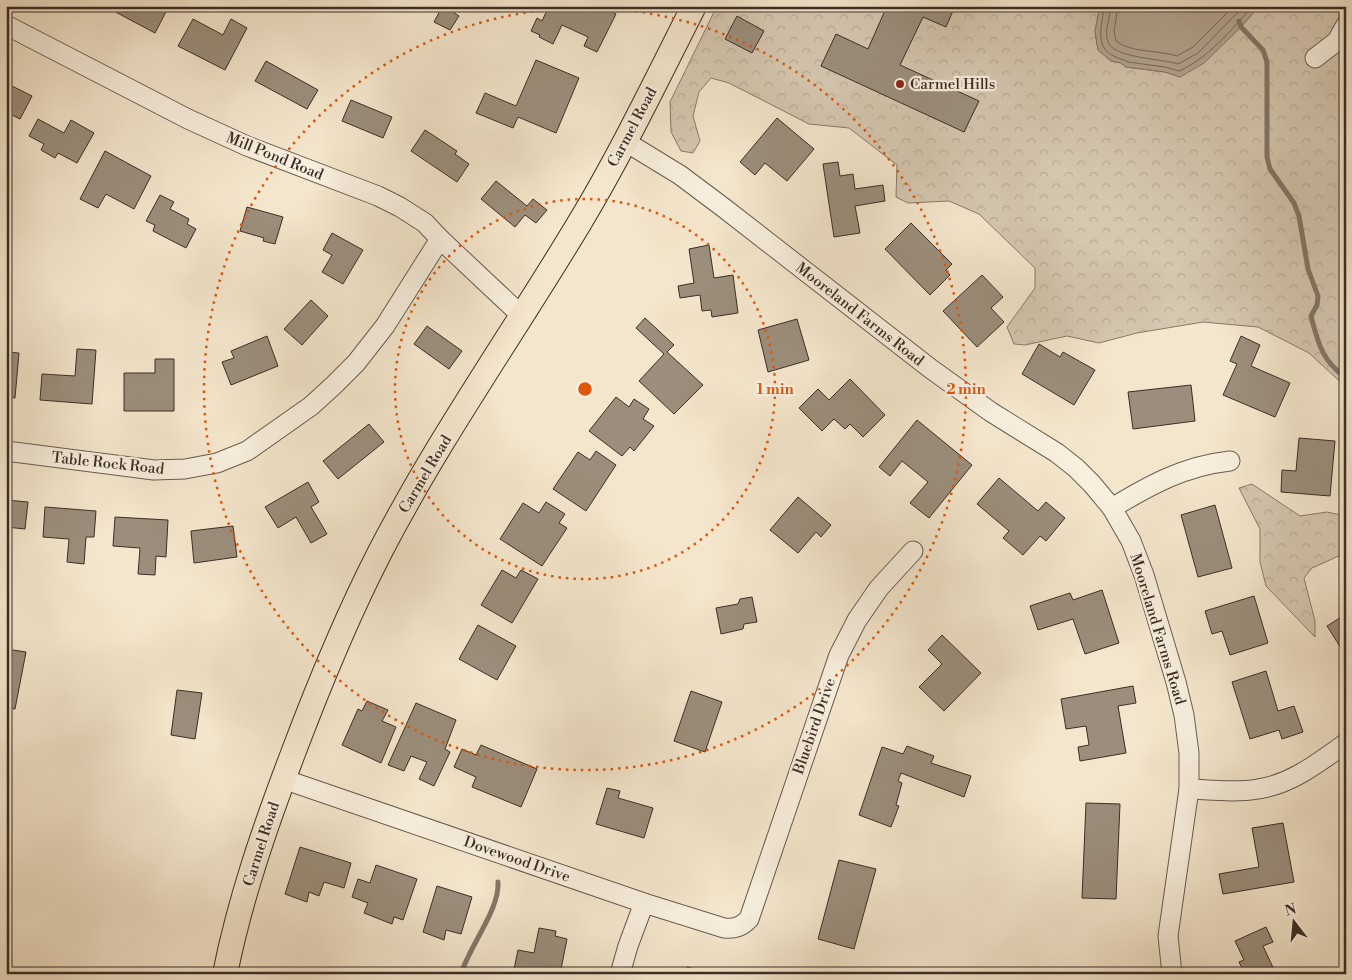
<svg xmlns="http://www.w3.org/2000/svg" width="1352" height="980" viewBox="0 0 1352 980" font-family="'Libre Bodoni',serif">
  <defs>
    <pattern id="forest-crowns" width="20" height="18" patternUnits="userSpaceOnUse" patternTransform="scale(1.25)"><rect width="20" height="18" fill="#d5c7b0"/><path d="M2 6a3 3 0 1 1 6 0M12 15a3 3 0 1 1 6 0" fill="none" stroke="#b8ab97"/></pattern>
  </defs>
  <rect width="100%" height="100%" fill="#f4e6cc"/>
  <filter id="stains"><feTurbulence type="fractalNoise" baseFrequency=".004" numOctaves="4"/><feColorMatrix values="0 0 0 0 .2 0 0 0 0 .09 0 0 0 0 .02 0 0 0 .5 -.17"/></filter>
  <radialGradient id="worn" r=".72"><stop offset=".6" stop-color="#630" stop-opacity="0"/><stop offset="1" stop-color="#630" stop-opacity=".3"/></radialGradient>
  <g fill="url(#forest-crowns)" stroke="#887a6b">
    <polygon points="717,6 1100,6 1095,31 1098,50 1111,61 1121,63 1126,67 1165,72 1180,77 1241,27 1259,6 1346,6 1346,387 1309,353 1258,327 1203,322 1137,333 1099,343 1067,336 1025,345 1014,344 1007,327 1035,288 1035,268 979,214 949,201 908,203 896,197 897,165 849,128 809,124 729,83 711,78 699,92 693,116 700,141 693,153 681,151 671,132 670,102"/>
    <polygon points="1252,484 1300,516 1327,512 1346,516 1346,558 1341,555 1312,568 1304,578 1315,621 1315,637 1266,586 1260,562 1260,529 1239,488"/>
  </g>
  <polygon fill="#b5a794" stroke="#847768" points="1100,6 1259,6 1241,27 1204,63 1180,77 1165,72 1126,67 1121,63 1111,61 1098,50 1095,31"/>
  <g fill="none" stroke-linecap="round" stroke-linejoin="round">
    <g stroke="#786a5d" stroke-width="1">
      <path d="M 1104,6 C 1103,23 1093,47 1114,56 C 1119,59 1123,59 1128,62 L 1165,67 L 1179,71 C 1208,58 1232,30 1252,6"/>
      <path d="M 1111,6 C 1110,18 1103,34 1109,44 C 1117,58 1163,59 1178,64 L 1198,53 L 1244,6"/>
      <path d="M 1118,6 L 1114,31 L 1116,41 C 1131,53 1159,50 1177,56 L 1193,47 L 1234,6"/>
    </g>
    <g stroke="#847768" stroke-width="5">
      <path d="M 1239,21 L 1241,27 L 1263,50 L 1267,62 L 1267,157 L 1270,169 L 1294,203 L 1299,216 L 1308,269 L 1318,296 L 1317,305 L 1311,316 C 1318,343 1322,361 1346,378"/>
      <path d="M 461,974 C 469,947 500,909 498,882"/>
    </g>
  </g>
  <g fill="#9b8e7c" stroke="#3b2e26">
    <polygon points="109,6 169,6 155,33 108,8"/>
    <polygon points="436,6 458,6 454,13 459,16 450,30 434,22 441,9"/>
    <polygon points="549,6 587,6 598,11 600,6 616,14 597,52 584,46 588,37 562,25 553,44 539,37 540,35 531,31 537,18 542,21"/>
    <polygon points="887,6 955,6 946,27 923,17 900,65 979,101 964,132 821,66 836,34 868,49"/>
    <polygon points="737,16 764,31 752,53 725,39"/>
    <polygon points="193,19 223,35 231,19 247,28 225,70 178,46"/>
    <polygon points="536,60 579,78 556,133 518,117 513,128 476,113 485,93 516,106"/>
    <polygon points="266,61 318,90 307,109 255,81"/>
    <polygon points="6,83 32,96 20,119 6,112"/>
    <polygon points="351,100 392,117 383,138 342,121"/>
    <polygon points="777,118 814,149 787,181 765,163 755,175 740,162"/>
    <polygon points="38,119 64,133 71,120 94,133 77,163 58,153 55,158 41,150 44,144 29,136"/>
    <polygon points="425,130 457,151 455,154 469,164 457,182 411,151"/>
    <polygon points="105,151 151,176 134,209 106,194 98,208 80,199"/>
    <polygon points="838,162 840,176 853,174 855,189 883,185 885,201 855,206 860,233 834,237 823,164"/>
    <polygon points="496,181 527,206 533,199 547,210 536,223 525,215 515,227 481,199"/>
    <polygon points="160,195 174,202 170,209 189,219 187,224 196,229 186,248 153,231 155,225 146,221"/>
    <polygon points="247,207 283,217 275,244 263,241 264,238 240,231"/>
    <polygon points="911,223 952,264 946,270 950,275 930,295 885,249"/>
    <polygon points="332,233 363,250 343,284 322,272 332,255 323,250"/>
    <polygon points="709,245 714,278 733,275 738,313 712,317 711,310 702,311 700,295 680,298 678,286 694,283 689,249"/>
    <polygon points="982,275 1003,297 991,308 1004,322 977,347 943,311"/>
    <polygon points="311,300 328,316 302,345 284,329"/>
    <polygon points="645,318 674,345 667,352 703,385 674,414 639,381 664,354 636,328"/>
    <polygon points="797,319 809,360 768,372 758,330"/>
    <polygon points="427,326 462,351 449,369 414,344"/>
    <polygon points="267,336 278,366 231,385 222,362 234,358 231,351"/>
    <polygon points="1241,336 1260,345 1251,366 1290,383 1275,417 1223,395 1237,364 1230,361"/>
    <polygon points="1039,344 1060,357 1063,352 1095,370 1074,405 1022,374"/>
    <polygon points="77,349 96,350 92,404 40,400 42,374 75,376"/>
    <polygon points="6,352 19,353 15,398 6,397"/>
    <polygon points="155,359 174,359 174,411 124,411 124,373 155,373"/>
    <polygon points="850,379 885,415 863,437 850,424 845,429 834,419 822,431 799,408 818,389 829,400"/>
    <polygon points="1191,385 1195,421 1133,429 1128,392"/>
    <polygon points="616,397 629,407 634,399 649,409 643,419 654,426 634,451 630,447 622,456 589,431"/>
    <polygon points="917,420 972,465 929,518 910,503 928,482 902,461 890,476 879,467"/>
    <polygon points="369,424 384,442 338,479 323,461"/>
    <polygon points="1299,438 1335,441 1330,496 1281,492 1282,470 1296,471"/>
    <polygon points="596,451 616,465 586,511 553,489 578,452 590,460"/>
    <polygon points="999,478 1038,511 1046,502 1065,518 1046,541 1040,536 1023,555 1003,538 1009,531 977,504"/>
    <polygon points="308,482 319,502 311,507 327,534 311,543 296,517 278,528 265,507"/>
    <polygon points="798,497 831,525 821,537 816,532 798,553 770,530"/>
    <polygon points="6,500 28,502 25,529 6,527"/>
    <polygon points="546,502 565,514 559,523 567,528 542,566 500,539 523,503 539,513"/>
    <polygon points="1215,505 1232,568 1198,577 1181,515"/>
    <polygon points="45,507 96,511 94,537 86,537 84,564 67,562 69,539 43,537"/>
    <polygon points="115,517 168,520 166,557 156,556 155,575 138,574 140,548 113,546"/>
    <polygon points="233,526 237,557 194,563 191,531"/>
    <polygon points="502,570 516,578 521,570 538,579 512,623 481,605"/>
    <polygon points="1102,590 1119,643 1085,654 1073,619 1038,630 1030,606 1070,593 1073,600"/>
    <polygon points="1254,596 1268,643 1230,655 1222,631 1212,634 1205,611"/>
    <polygon points="752,597 757,622 744,624 743,629 721,634 716,608 738,604 740,599"/>
    <polygon points="1346,614 1346,656 1327,626"/>
    <polygon points="478,625 516,646 497,680 459,659"/>
    <polygon points="942,635 981,673 944,711 919,687 942,664 928,650"/>
    <polygon points="6,649 26,652 15,709 6,708"/>
    <polygon points="1266,671 1278,711 1294,706 1303,732 1282,739 1279,730 1250,739 1232,682"/>
    <polygon points="1133,686 1136,703 1118,706 1126,753 1080,761 1078,747 1089,745 1086,726 1066,729 1061,699"/>
    <polygon points="177,690 202,693 195,739 171,735"/>
    <polygon points="691,691 722,702 705,752 674,741"/>
    <polygon points="367,701 388,710 382,721 396,727 381,763 342,745 358,709 362,711"/>
    <polygon points="416,703 456,720 445,749 450,752 434,786 419,779 427,762 411,756 404,771 388,765"/>
    <polygon points="481,745 537,769 521,807 472,787 476,777 454,767 462,749 476,755"/>
    <polygon points="907,746 934,756 931,763 971,776 964,797 901,773 898,781 902,783 896,805 899,806 891,827 859,815 882,747 903,754"/>
    <polygon points="607,788 620,791 618,798 653,808 644,838 596,824"/>
    <polygon points="1086,803 1120,804 1116,899 1082,898"/>
    <polygon points="1283,823 1294,882 1223,894 1219,874 1259,867 1252,828"/>
    <polygon points="300,847 351,863 344,888 324,882 319,896 309,892 307,902 285,894"/>
    <polygon points="839,860 876,869 854,949 818,939"/>
    <polygon points="376,865 417,879 403,920 394,917 392,924 364,913 368,903 352,897 358,879 370,883"/>
    <polygon points="437,886 472,897 461,934 446,930 444,940 423,932"/>
    <polygon points="1266,927 1273,942 1263,946 1276,974 1245,974 1239,962 1244,960 1235,941"/>
    <polygon points="539,928 556,931 555,936 567,939 561,969 580,974 513,974 518,950 534,953"/>
    <polygon points="687,967 710,973 710,974 685,974"/>
  </g>
  <g fill="none" stroke-linecap="round" stroke-linejoin="round">
    <g stroke="#695c50" stroke-width="21">
      <g id="minor">
        <polyline points="6,25 188,119 247,146 378,196 400,207 425,223 440,239 522,316"/>
        <polyline points="1315,58 1337,41 1346,25"/>
        <polyline points="626,142 680,175 724,208 931,369 991,412 1057,453 1076,468 1092,484 1112,508 1131,541 1144,575 1176,682 1184,715 1189,753 1189,789 1168,936 1172,974"/>
        <polyline points="6,451 154,470 185,469 217,463 247,451 311,406 334,385 356,363 385,326 440,239"/>
        <path d="M 1112,508 C 1150,485 1184,466 1230,461"/>
        <path d="M 283,779 L 644,903 L 724,928 C 735,929 741,927 749,919 L 839,655 L 857,620 L 879,588 L 913,551"/>
        <path d="M 1189,789 C 1212,790 1236,793 1258,789 C 1292,784 1319,762 1346,743"/>
        <polyline points="620,974 628,946 644,903"/>
      </g>
    </g>
    <g stroke="#3b2e26" stroke-width="26">
      <path id="major" d="M 225,974 C 240,899 265,827 292,756 C 318,687 346,618 380,552 C 439,438 514,332 580,222 C 622,152 657,79 694,6"/>
    </g>
    <use href="#minor" stroke="#f8efde" stroke-width="19"/>
    <use href="#major" stroke="#f4e6cc" stroke-width="24"/>
  </g>
  <g fill="none" stroke="#df570d" stroke-width="2.5" stroke-dasharray="2.5 5">
    <circle cx="585" cy="389" r="190"/>
    <circle cx="585" cy="389" r="381"/>
  </g>
  <circle fill="#8f2418" stroke="#f8efde" stroke-width="2" cx="900" cy="84" r="5"/>
  <g text-anchor="middle" stroke-width="4.5" stroke-linejoin="round" paint-order="stroke">
    <g font-size="15" fill="#3b2e26" stroke="#f8efde" text-anchor="start">
      <text x="910" y="89">Carmel Hills</text>
    </g>
    <g font-size="15" fill="#3b2e26" stroke="#f8efde">
      <text transform="translate(632 127) rotate(-62)" y="5">Carmel Road</text>
      <text transform="translate(275 156) rotate(22)" y="5">Mill Pond Road</text>
      <text transform="translate(860 314) rotate(38)" y="5">Mooreland Farms Road</text>
      <text transform="translate(108 463) rotate(6)" y="5">Table Rock Road</text>
      <text transform="translate(425 474) rotate(-59)" y="5">Carmel Road</text>
      <text transform="translate(1158 629) rotate(73)" y="5">Mooreland Farms Road</text>
      <text transform="translate(814 726) rotate(-71)" y="5">Bluebird Drive</text>
      <text transform="translate(261 844) rotate(-72)" y="5">Carmel Road</text>
      <text transform="translate(517 859) rotate(19)" y="5">Dovewood Drive</text>
    </g>
  </g>
  <circle cx="585" cy="389" r="8" fill="#df570d" stroke="#f8efde" stroke-width="2.5"/>
  <g font-size="15" text-anchor="middle" font-weight="bold" fill="#df570d" stroke="#f8efde" stroke-width="4.5" stroke-linejoin="round" paint-order="stroke">
    <text x="775" y="394">1 min</text>
    <text x="966" y="394">2 min</text>
  </g>
  <rect width="1352" height="980" fill="none" stroke="#f4e6cc" stroke-width="25"/>
  <rect x="8" y="8" width="1337" height="965" fill="none" stroke="#3b2e26" stroke-width="2.5"/>
  <rect x="12" y="12" width="1327" height="955" fill="none" stroke="#3b2e26"/>
  <g transform="translate(1294 922) rotate(344)" stroke="#f8efde" stroke-width="4" paint-order="stroke">
  <path d="M0-4L9 19L0 12L-9 19Z" fill="#3b2e26"/>
  <text y="-8" font-size="14" font-weight="bold" text-anchor="middle" fill="#3b2e26">N</text>
  </g>
  <rect width="100%" height="100%" filter="url(#stains)"/>
  <rect width="100%" height="100%" fill="url(#worn)"/>
</svg>
